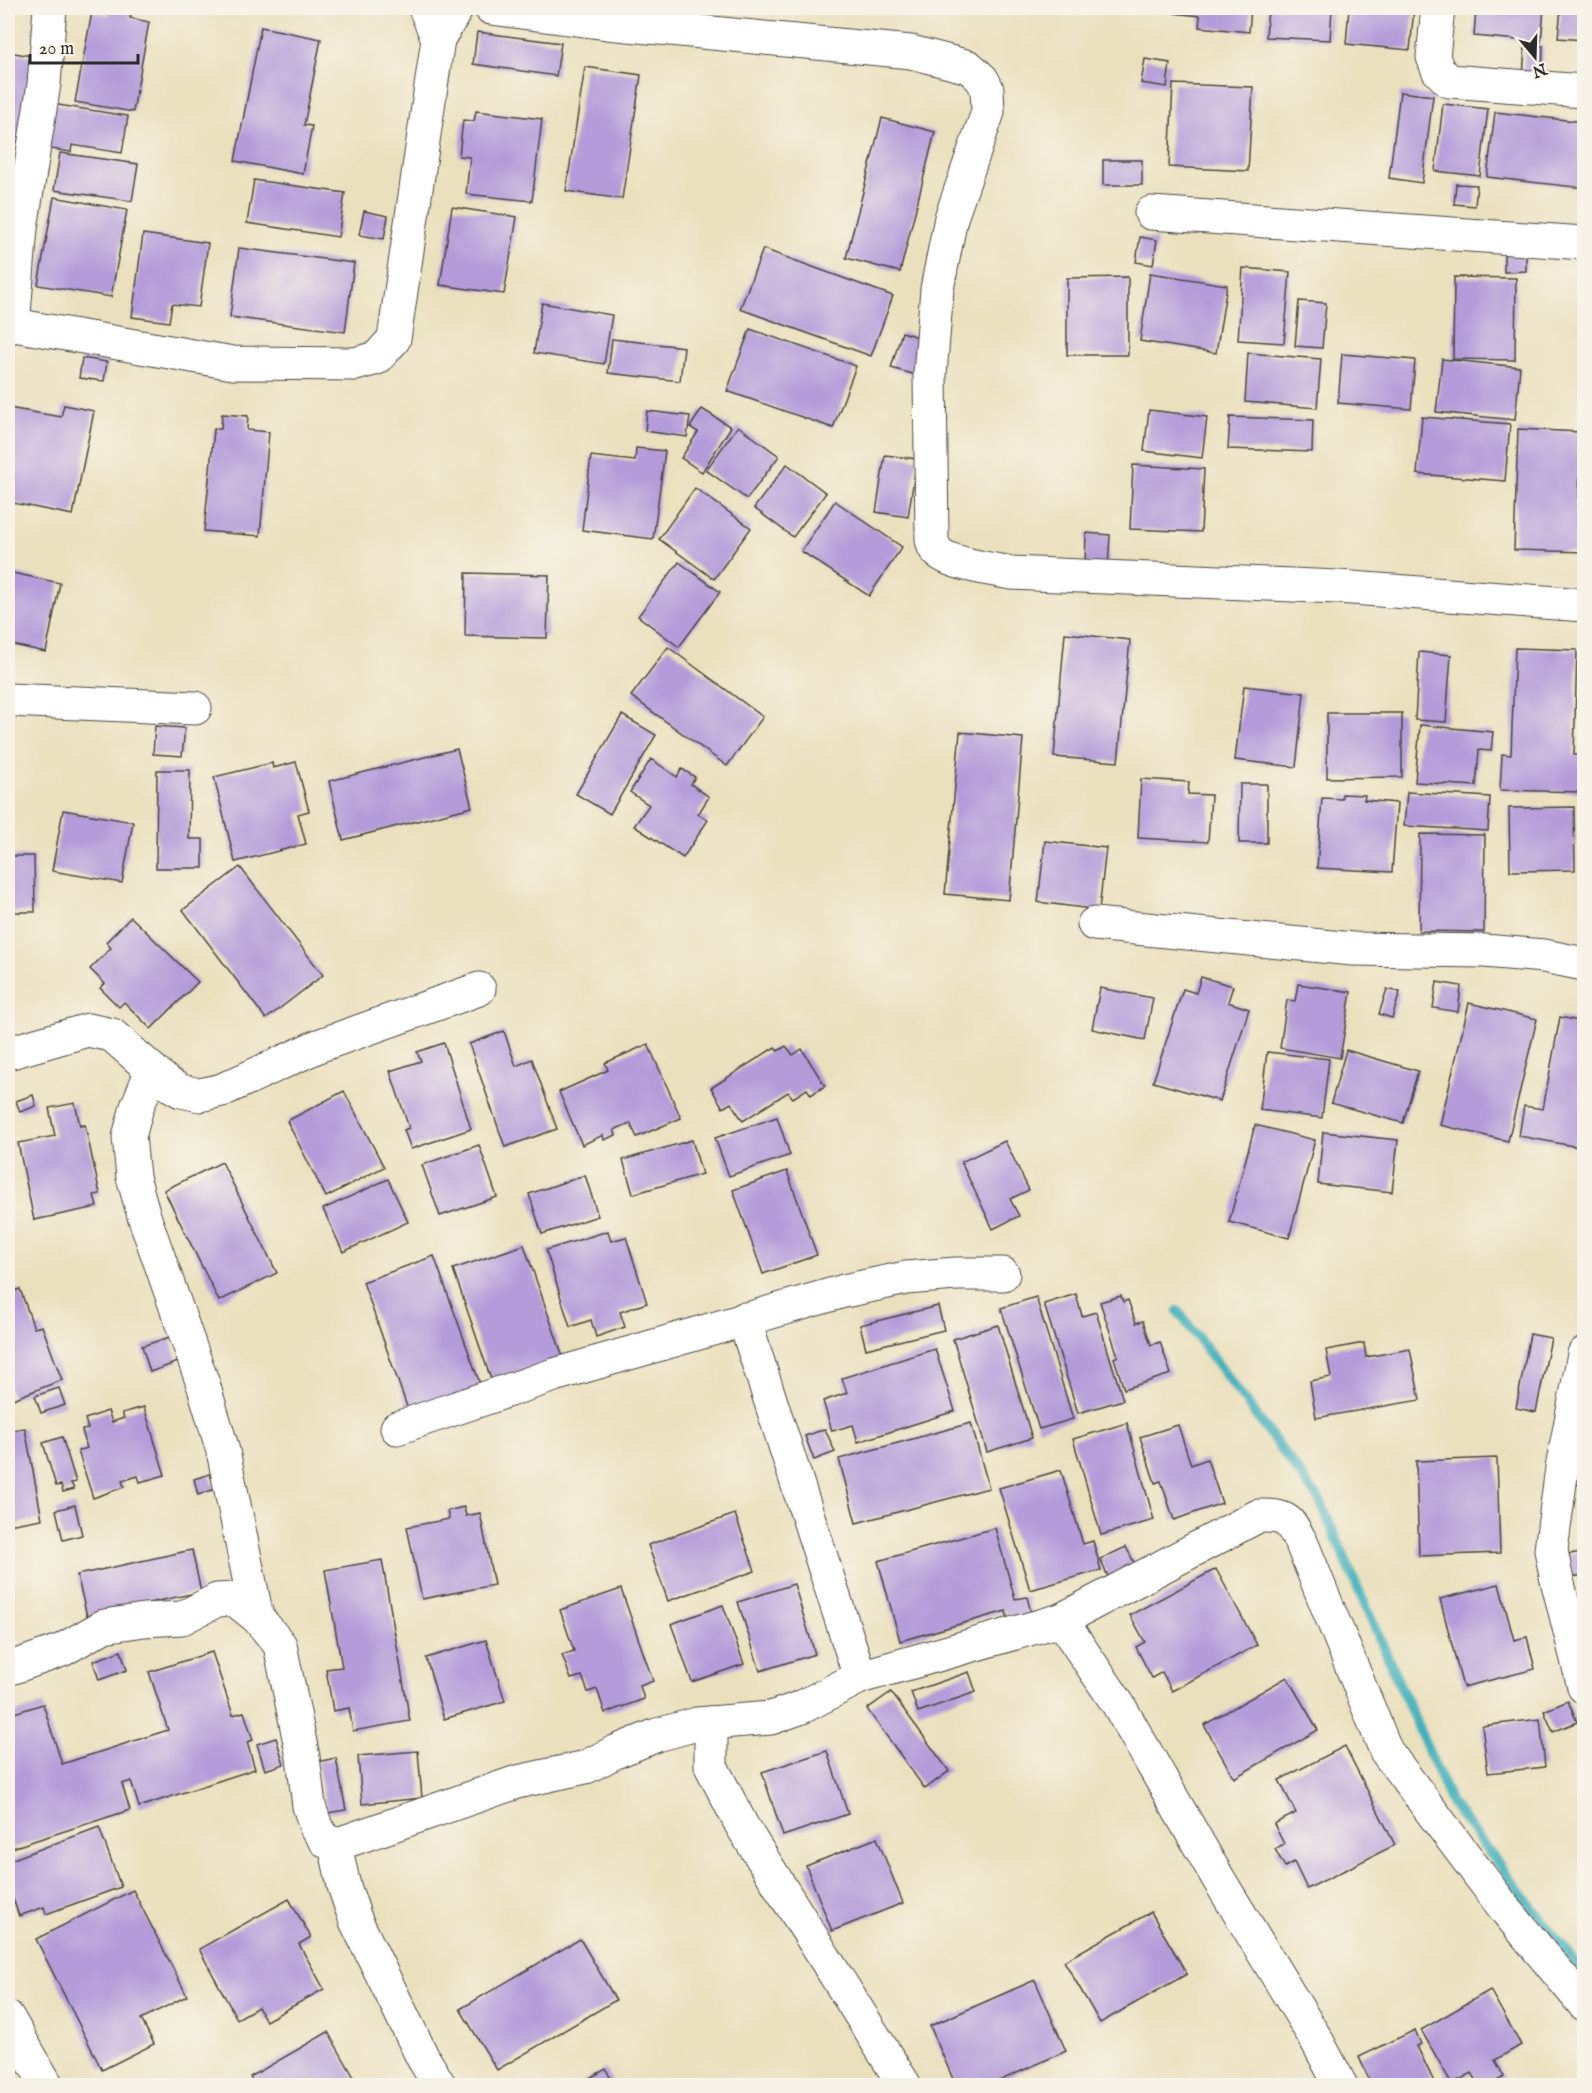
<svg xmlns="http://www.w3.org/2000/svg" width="1592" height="2093" viewBox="0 0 1592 2093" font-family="'IM FELL English',serif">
  <rect width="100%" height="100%" fill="#f7f3e8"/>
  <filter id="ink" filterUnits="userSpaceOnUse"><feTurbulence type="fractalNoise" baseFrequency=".0167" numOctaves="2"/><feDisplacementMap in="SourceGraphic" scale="12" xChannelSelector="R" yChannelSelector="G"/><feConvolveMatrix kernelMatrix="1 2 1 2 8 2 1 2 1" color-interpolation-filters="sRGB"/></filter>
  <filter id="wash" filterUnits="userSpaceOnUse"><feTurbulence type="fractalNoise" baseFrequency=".008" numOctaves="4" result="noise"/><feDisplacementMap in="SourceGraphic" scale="24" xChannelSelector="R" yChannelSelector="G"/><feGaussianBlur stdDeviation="1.35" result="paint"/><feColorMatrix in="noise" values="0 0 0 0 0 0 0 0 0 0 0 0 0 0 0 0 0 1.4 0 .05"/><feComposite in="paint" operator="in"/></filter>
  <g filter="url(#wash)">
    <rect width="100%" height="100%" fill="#ebe0be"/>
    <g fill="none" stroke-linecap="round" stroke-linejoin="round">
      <polyline stroke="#3fafba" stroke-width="10" points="1178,1311 1320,1501 1451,1803 1584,1974"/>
    </g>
    <g id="blocks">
      <g fill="#b49bd9">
        <polygon points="111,8 132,10 130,18 149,22 133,112 75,102 92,12 109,15"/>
        <polygon points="1174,8 1251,8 1249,32 1199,27 1200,16 1174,13"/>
        <polygon points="1268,8 1332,8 1330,40 1266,37"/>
        <polygon points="1349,8 1414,8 1410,50 1346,44"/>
        <polygon points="1476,8 1544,8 1541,42 1474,36"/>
        <polygon points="1561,8 1584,8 1584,40 1558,38"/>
        <polygon points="261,27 321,39 304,125 312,126 303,174 235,161"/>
        <polygon points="477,32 561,43 556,76 473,64"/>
        <polygon points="1525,45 1543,46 1542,77 1523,77"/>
        <polygon points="9,52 37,57 22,142 8,139"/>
        <polygon points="1145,59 1170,63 1167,87 1141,83"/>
        <polygon points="585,67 641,75 622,199 566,191"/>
        <polygon points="1173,84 1253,87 1248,171 1169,167"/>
        <polygon points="1400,92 1433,96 1422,183 1389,178"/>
        <polygon points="52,104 128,116 122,153 72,145 71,152 45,148"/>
        <polygon points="1443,104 1488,109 1480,176 1435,171"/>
        <polygon points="476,111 542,119 532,201 466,194 470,157 459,156 463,120 474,121"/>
        <polygon points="1495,112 1584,122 1584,188 1487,177"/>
        <polygon points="882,118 935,132 900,272 846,258"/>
        <polygon points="60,153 138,164 132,201 54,190"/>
        <rect x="1103" y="160" width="39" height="25"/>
        <polygon points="254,180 345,193 338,237 247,223"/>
        <polygon points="1456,184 1477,185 1475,206 1454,204"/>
        <polygon points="54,197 127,210 111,297 38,285"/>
        <polygon points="452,207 517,217 504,294 440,285"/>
        <polygon points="364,211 388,216 384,239 359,235"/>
        <polygon points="143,234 208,243 199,307 172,304 169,322 132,317"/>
        <polygon points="1140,237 1157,240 1153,265 1136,262"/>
        <polygon points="1526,245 1526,271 1504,272 1504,246"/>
        <polygon points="239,248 354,263 345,332 230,317"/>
        <polygon points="763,249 893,296 871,356 740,309"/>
        <polygon points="1243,268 1290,272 1284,343 1238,340"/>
        <polygon points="1150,273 1227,285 1216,353 1140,341"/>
        <polygon points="1128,277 1128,355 1067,355 1067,278"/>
        <polygon points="1454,277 1516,278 1515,360 1453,359"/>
        <polygon points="1299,301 1326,303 1322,348 1295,346"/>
        <polygon points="542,303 612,315 604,364 534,353"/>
        <polygon points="750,329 856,366 833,428 727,391"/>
        <polygon points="902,332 927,340 916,375 891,368"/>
        <polygon points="612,339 684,347 680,381 608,373"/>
        <polygon points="1248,353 1321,359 1317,408 1245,402"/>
        <polygon points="1342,354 1415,360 1411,409 1338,403"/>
        <polygon points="82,358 107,362 104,381 79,378"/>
        <polygon points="1442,359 1520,367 1515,420 1436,412"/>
        <polygon points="64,405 94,411 73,515 8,502 8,474 10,462 8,461 8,408 61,417"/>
        <polygon points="702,409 731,427 702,472 681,458 698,432 690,427"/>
        <polygon points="1149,410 1207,417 1202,458 1144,451"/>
        <polygon points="647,411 690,416 687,437 645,431"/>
        <polygon points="222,414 248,416 247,430 269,432 260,536 204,531 214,429 221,429"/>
        <polygon points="1230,417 1313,420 1312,452 1228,449"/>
        <polygon points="1422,417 1510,424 1505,481 1417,474"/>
        <polygon points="738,426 779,456 747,499 706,470"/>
        <polygon points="1518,429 1581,432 1578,525 1584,526 1584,552 1514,550"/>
        <polygon points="636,448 665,451 653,539 582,530 591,456 635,461"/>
        <polygon points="885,455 917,459 908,517 876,512"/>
        <polygon points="787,464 826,493 793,537 754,508"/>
        <polygon points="1133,465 1204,469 1201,532 1130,529"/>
        <polygon points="695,488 751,528 714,579 659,539"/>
        <polygon points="835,501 902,547 869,596 801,551"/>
        <polygon points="1086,533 1110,535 1108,568 1085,567"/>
        <polygon points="679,562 720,592 679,647 638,616"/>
        <polygon points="8,572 60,583 46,652 8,644"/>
        <polygon points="466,573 549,575 547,638 465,636"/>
        <polygon points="1065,633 1130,640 1118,762 1054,757"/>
        <polygon points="668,647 763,717 727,766 631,696"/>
        <polygon points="1515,648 1577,650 1574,755 1584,755 1584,792 1500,790 1502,754 1511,755"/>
        <polygon points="1419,652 1451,655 1446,722 1415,720"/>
        <polygon points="1244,686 1304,693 1296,767 1235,760"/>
        <polygon points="1327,713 1402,713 1402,777 1327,778"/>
        <polygon points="622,715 656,735 610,814 576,794"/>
        <polygon points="1420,725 1493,732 1491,751 1479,750 1476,786 1415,782"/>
        <polygon points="155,726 185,728 182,756 153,754"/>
        <polygon points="960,732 1023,738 1009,900 945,894"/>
        <polygon points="457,749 472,807 343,840 329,781"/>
        <polygon points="651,759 677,777 682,769 695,777 691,784 709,797 698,814 708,820 683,858 634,826 649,805 630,792"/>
        <polygon points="296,762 309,811 298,814 306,844 235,862 214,777 272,763 273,768"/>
        <polygon points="157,770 190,770 189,839 203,839 203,868 156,868"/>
        <polygon points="1141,779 1189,782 1188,794 1211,795 1208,842 1138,838"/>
        <polygon points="1240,784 1267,784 1267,843 1239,843"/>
        <polygon points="1407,792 1490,797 1488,831 1404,826"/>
        <polygon points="1342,794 1365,795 1364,800 1397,803 1392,872 1317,868 1322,798 1342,799"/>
        <polygon points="1574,807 1575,870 1510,871 1509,808"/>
        <polygon points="63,810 133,822 122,883 52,871"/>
        <polygon points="1420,834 1485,835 1484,932 1419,931"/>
        <polygon points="1045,841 1106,848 1099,910 1038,902"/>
        <polygon points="8,856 34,856 35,912 8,912"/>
        <polygon points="240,867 323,975 266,1019 183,910"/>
        <polygon points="131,917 198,982 151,1029 124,1002 119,1007 100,988 105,984 90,969 111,948 106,942"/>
        <polygon points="1201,977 1233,986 1228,1002 1249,1009 1220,1101 1153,1082 1183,989 1196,993"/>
        <polygon points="1437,982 1461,986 1458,1012 1433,1008"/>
        <polygon points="1298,984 1351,992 1340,1058 1280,1048 1287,1000 1295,1001"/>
        <polygon points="1100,988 1153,998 1145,1040 1092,1029"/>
        <polygon points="1387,989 1400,992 1392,1018 1379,1014"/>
        <polygon points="1469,1003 1537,1019 1508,1141 1440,1125"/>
        <polygon points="1560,1017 1584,1022 1584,1148 1519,1136 1524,1106 1543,1109"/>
        <polygon points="504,1031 516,1066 532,1059 557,1129 505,1147 469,1044"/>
        <polygon points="444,1043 471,1129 411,1149 404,1130 409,1128 390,1071 421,1061 417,1052"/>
        <polygon points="648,1044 681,1118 637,1137 630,1123 614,1130 616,1135 604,1140 603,1135 582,1145 559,1092 608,1070 605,1063"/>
        <polygon points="786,1046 793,1055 802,1049 825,1086 811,1095 807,1089 793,1098 788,1092 743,1121 731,1103 723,1108 711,1088 775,1047 778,1051"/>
        <polygon points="1346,1050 1418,1071 1403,1123 1331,1103"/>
        <polygon points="1267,1052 1329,1059 1322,1118 1260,1110"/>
        <polygon points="344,1091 384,1167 326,1197 287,1121"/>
        <polygon points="33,1095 36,1106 20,1112 16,1101"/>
        <polygon points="75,1103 80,1126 85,1125 100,1194 94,1195 97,1207 34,1220 18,1143 55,1136 49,1108"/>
        <polygon points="777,1117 790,1155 729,1176 715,1138"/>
        <polygon points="1255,1125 1315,1140 1289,1238 1229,1222"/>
        <polygon points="1323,1132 1398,1140 1392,1192 1318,1184"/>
        <polygon points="692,1140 702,1174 633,1194 623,1160"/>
        <polygon points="1005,1141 1029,1190 1010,1199 1019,1216 993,1229 961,1162"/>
        <polygon points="479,1145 497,1197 440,1216 422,1165"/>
        <polygon points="222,1162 277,1273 219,1301 164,1190"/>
        <polygon points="787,1171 817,1255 763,1274 733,1190"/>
        <polygon points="585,1175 598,1216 542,1234 529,1194"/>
        <polygon points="388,1179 408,1222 343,1252 323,1209"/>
        <polygon points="608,1231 611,1241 626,1237 647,1303 620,1312 625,1327 596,1337 591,1320 570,1327 546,1250"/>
        <polygon points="524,1245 564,1360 493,1385 453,1269"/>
        <polygon points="434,1256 483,1392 411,1418 363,1282"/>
        <polygon points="20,1289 34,1328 42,1326 62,1380 13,1399 8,1384 8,1293"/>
        <polygon points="1076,1294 1082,1316 1096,1312 1123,1400 1078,1413 1044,1304"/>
        <polygon points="1121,1296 1123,1302 1128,1300 1136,1323 1143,1321 1151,1345 1160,1342 1171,1374 1124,1389 1114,1358 1118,1356 1100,1302"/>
        <polygon points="1036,1297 1073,1419 1039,1429 1001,1308"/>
        <polygon points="938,1306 944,1330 866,1349 860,1325"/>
        <polygon points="998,1325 1032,1438 987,1452 953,1339"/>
        <polygon points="1530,1334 1551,1338 1536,1412 1516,1408"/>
        <polygon points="170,1337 178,1362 150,1372 142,1346"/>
        <polygon points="1364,1343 1366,1357 1410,1349 1420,1400 1316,1418 1310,1381 1331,1377 1326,1350"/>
        <polygon points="935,1349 955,1411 858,1442 853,1425 832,1431 823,1401 847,1393 842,1378"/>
        <polygon points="59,1388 65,1405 41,1413 35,1396"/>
        <polygon points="144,1407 165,1475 140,1482 138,1476 122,1481 124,1487 93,1498 78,1451 87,1448 82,1430 88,1429 85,1419 108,1411 112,1422 124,1418 122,1413"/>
        <polygon points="971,1423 989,1488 856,1523 839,1459"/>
        <polygon points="1127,1423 1154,1520 1101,1535 1073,1439"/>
        <polygon points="1178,1425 1191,1465 1207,1459 1222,1503 1174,1520 1161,1481 1155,1483 1140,1437"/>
        <polygon points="25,1428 42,1519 8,1525 8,1431"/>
        <polygon points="825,1429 835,1452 814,1460 805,1436"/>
        <polygon points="62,1437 76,1482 71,1483 74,1489 63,1492 61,1485 56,1486 43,1443"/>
        <polygon points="1497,1458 1500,1553 1419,1556 1416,1461"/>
        <polygon points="1576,1458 1584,1459 1584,1486 1571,1483"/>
        <polygon points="1061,1470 1083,1544 1093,1541 1101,1570 1030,1590 999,1488"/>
        <polygon points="210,1474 215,1489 198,1495 194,1479"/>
        <polygon points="75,1505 82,1535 63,1540 56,1510"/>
        <polygon points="464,1507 466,1516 480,1513 494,1585 422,1599 407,1527 449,1519 447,1511"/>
        <polygon points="735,1514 755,1571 668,1601 648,1545"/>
        <polygon points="995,1528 1015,1599 1027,1597 1033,1620 1009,1626 1006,1611 900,1641 878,1561"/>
        <polygon points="1126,1547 1137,1568 1110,1581 1100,1559"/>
        <polygon points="192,1550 201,1592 87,1616 77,1575"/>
        <polygon points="1584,1552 1584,1575 1571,1577 1568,1554"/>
        <polygon points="382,1560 410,1721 353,1731 349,1708 333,1711 326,1669 342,1667 325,1570"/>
        <polygon points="1216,1569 1257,1645 1172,1691 1162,1672 1152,1678 1136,1647 1145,1642 1130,1615"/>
        <polygon points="794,1584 815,1654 760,1671 738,1602"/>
        <polygon points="1499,1584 1514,1640 1527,1637 1535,1669 1463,1687 1440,1599"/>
        <polygon points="621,1589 653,1681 640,1686 644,1699 605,1713 597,1689 588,1692 582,1676 571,1679 562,1655 574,1651 560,1610"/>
        <polygon points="723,1605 744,1664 692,1682 671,1624"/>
        <polygon points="486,1640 505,1701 444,1719 426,1658"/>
        <polygon points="121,1651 127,1670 99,1680 93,1661"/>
        <polygon points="212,1652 233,1715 244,1712 253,1740 247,1742 255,1769 139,1807 131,1781 122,1784 130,1810 12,1848 8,1835 8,1715 43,1704 62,1764 168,1730 149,1672"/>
        <polygon points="969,1672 976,1692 918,1712 911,1692"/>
        <polygon points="1287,1677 1318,1730 1234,1778 1204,1725"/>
        <polygon points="891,1692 949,1771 925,1789 867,1709"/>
        <polygon points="1568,1701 1577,1722 1553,1732 1544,1711"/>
        <polygon points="1540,1719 1545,1767 1488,1773 1482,1726"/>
        <polygon points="276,1738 284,1764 265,1770 257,1744"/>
        <polygon points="1345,1746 1395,1845 1307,1889 1294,1862 1285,1867 1275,1849 1284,1844 1274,1824 1296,1813 1279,1780"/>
        <polygon points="418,1751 422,1798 362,1804 358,1756"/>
        <polygon points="827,1751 848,1814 783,1836 762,1772"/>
        <polygon points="336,1758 346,1810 327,1813 317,1762"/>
        <polygon points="99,1827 121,1887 46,1914 44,1907 19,1916 8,1884 8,1861"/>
        <polygon points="877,1838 903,1903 832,1931 806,1866"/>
        <polygon points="133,1890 187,1996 141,2019 154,2044 102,2070 36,1939"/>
        <polygon points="289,1899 311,1937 299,1944 324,1989 266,2021 258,2007 237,2019 199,1949"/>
        <polygon points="1151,1912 1187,1974 1100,2023 1064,1961"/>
        <polygon points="580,1939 616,2000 497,2070 460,2009"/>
        <polygon points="1035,1980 1066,2051 988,2086 956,2086 930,2026"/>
        <polygon points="1490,1990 1521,2045 1495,2060 1504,2077 1489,2086 1480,2086 1472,2073 1452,2084 1421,2030"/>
        <polygon points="1415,2030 1421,2044 1417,2046 1435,2084 1372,2086 1359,2057"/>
        <polygon points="328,2032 359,2086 255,2086 250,2077"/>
        <polygon points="606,2069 614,2086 575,2086"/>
      </g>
    </g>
  </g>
  <g filter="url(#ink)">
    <use href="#blocks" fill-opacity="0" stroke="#484641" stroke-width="1.5"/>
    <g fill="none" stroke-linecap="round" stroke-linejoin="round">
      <g stroke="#484641" stroke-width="35">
        <g id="minor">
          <polyline points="425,8 438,39"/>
          <path d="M 491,8 L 607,23 L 911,52 L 969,67 L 982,79 L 987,89 L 988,112 L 951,218 L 937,289 L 930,374 L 932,538 C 932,541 933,544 934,547 C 943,564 993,569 1011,573 L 1338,587 L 1584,605"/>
          <polyline points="1438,8 1433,57 1438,70 1449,81 1584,91"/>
          <polyline points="1151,213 1584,243"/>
          <polyline points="8,324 233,363 355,364 377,358 394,339 438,39 457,8"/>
          <polyline points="13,326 21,228 44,84 50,8"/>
          <polyline points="8,700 195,708"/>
          <polyline points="1094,924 1353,949 1484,951 1544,956 1584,964"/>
          <polyline points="8,1053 88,1030 112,1035 167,1083 181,1091 200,1095 222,1090 318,1046 479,989"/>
          <polyline points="152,1070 137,1107 129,1137 133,1177 144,1216 203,1384 223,1451 257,1617"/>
          <polyline points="744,1319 860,1677"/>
          <polyline points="1584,1354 1562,1468 1551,1550 1556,1576 1584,1687"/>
          <polyline points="397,1428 554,1375 844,1291 906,1278 956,1274 1003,1274"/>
          <polyline points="1061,1620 1118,1704 1218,1878 1316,2039 1341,2086"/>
          <path d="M 8,1669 L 62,1650 L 104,1626 L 144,1620 L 182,1618 L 217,1600 L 234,1599 L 257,1617 L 280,1645 L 303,1757 L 309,1806 L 316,1827 L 325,1840 L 335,1845 L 517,1782 L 586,1767 L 615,1752 L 657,1735 L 697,1724 L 771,1718 L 802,1707 L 860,1677 L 1061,1620 L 1258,1516 C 1288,1515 1289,1520 1302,1544 L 1386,1751 L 1505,1909 L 1584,2004"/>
          <polyline points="711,1723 711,1766 742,1826 905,2086"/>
          <polyline points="335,1845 344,1886 356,1921 423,2058 440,2086"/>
          <polyline points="8,2018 47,2086"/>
        </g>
      </g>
      <use href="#minor" stroke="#fff" stroke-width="33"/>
    </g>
  </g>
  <rect width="1592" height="2093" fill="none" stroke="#f7f3e8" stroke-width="30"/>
  <g transform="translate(1535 57) rotate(161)" stroke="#f7f3e8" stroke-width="4.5" paint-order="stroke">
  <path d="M0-4.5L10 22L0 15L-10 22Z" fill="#2b2b2b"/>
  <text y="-9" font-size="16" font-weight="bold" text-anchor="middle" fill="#2b2b2b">N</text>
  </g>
  <path d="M30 54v9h108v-9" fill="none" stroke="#2b2b2b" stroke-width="3"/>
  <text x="39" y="54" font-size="18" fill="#2b2b2b" stroke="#f7f3e8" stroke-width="4.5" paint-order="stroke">20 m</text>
</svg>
